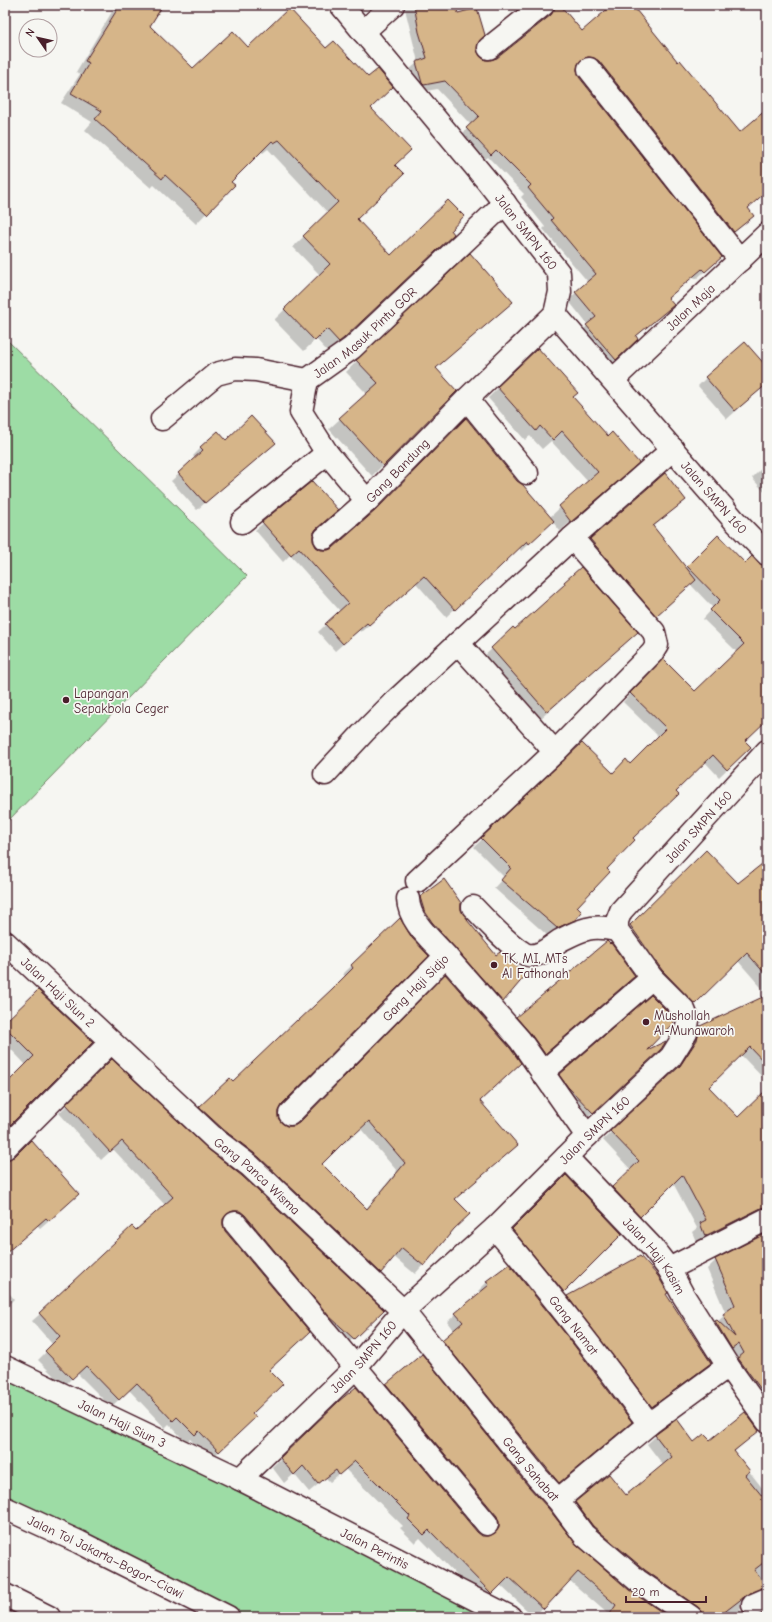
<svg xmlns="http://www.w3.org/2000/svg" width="772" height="1622" viewBox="0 0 772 1622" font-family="'Comic Neue',sans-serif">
  <rect width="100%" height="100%" fill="#f6f6f2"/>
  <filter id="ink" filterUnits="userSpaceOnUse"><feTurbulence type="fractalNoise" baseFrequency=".025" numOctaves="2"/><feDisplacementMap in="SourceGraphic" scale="8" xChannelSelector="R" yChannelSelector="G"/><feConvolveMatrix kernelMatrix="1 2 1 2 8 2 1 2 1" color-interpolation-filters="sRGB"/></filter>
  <g filter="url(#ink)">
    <g fill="#9ddca5" stroke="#747e68">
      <polygon points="5,338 247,576 5,824"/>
      <polygon points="5,1369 510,1617 221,1617 5,1508"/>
    </g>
    <g fill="#0003" fill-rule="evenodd">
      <polygon points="116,5 162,5 149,26 193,70 247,49 370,108 394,165 356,219 391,256 449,230 442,244 328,352 316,339 304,351 274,320 320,275 293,247 328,213 268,149 263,153 261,151 230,182 233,185 196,224 154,185 151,188 85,130 92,122 61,103 80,74 76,72"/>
      <polygon points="404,5 454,5 457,15 477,43 476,50 478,56 484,60 491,61 497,59 547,18 546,6 548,5 559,5 582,32 614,5 631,5 677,63 740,134 767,110 767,156 747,208 753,216 725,240 586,65 576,65 576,71 578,77 721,257 696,279 693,276 667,299 664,313 635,337 629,347 607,368 579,334 588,325 568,300 588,282 543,229 545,227 521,197 524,194 488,157 482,162 459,137 471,125 437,89 416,93 408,71 418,62"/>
      <polygon points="511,302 435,369 456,391 372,476 329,429 367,394 346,372 357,361"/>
      <polygon points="538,349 627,472 560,531 552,521 521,551 519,548 446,617 416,583 361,632 359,630 335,651 318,632 340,611 290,555 283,562 255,530 312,483 315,530 312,534 312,541 315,547 321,551 328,551 517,482 550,517 588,482 551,441 542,449 530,436 525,440 488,398"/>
      <polygon points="767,369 767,383 727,419 698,386 706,378"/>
      <polygon points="226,441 266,451 243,471 242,470 197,510 171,481 196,459 193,456 201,448"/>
      <polygon points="767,463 767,495 752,478"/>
      <polygon points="665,474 685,500 653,527 685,569 718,536 745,564 752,558 763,567 767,567 767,719 744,741 750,747 719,777 705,762 675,791 605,869 575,907 574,919 565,928 548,936 494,888 504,877 474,847 582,744 613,774 630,765 659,737 623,702 663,660 695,692 737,652 703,619 713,608 690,584 645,625 580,550"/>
      <polygon points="565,583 628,640 539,720 484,656 557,592"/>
      <polygon points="706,852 738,884 767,862 765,860 767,857 767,994 738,961 685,1012 622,935"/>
      <polygon points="421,898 460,911 502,1001 494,1009 413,906"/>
      <path d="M 400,919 L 280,1105 L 277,1111 L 277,1117 L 280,1123 L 286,1127 L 293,1127 L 479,1102 L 517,1145 L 455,1199 L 423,1265 L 415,1274 L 393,1256 L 372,1280 L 192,1116 L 232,1082 L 346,977 L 343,974 ZM 360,1128 L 397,1171 L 366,1209 L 321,1164 L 343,1141 L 345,1143 Z"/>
      <polygon points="634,976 536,1061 509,1025 517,1017"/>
      <polygon points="767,996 767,1082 741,1055 708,1087 738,1118 767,1090 767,1219 697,1244 692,1232 697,1228 673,1183 631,1224 604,1196 631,1170 603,1140 672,1074 688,1049 691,1036 700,1027"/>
      <polygon points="5,1023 92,1042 5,1129 5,1086 26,1065 5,1043"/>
      <polygon points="643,1053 654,1055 586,1118 554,1081 560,1075"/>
      <polygon points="112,1061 383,1310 345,1346 231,1219 222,1219 222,1225 268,1370 246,1425 210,1460 190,1439 186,1442 169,1424 165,1428 129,1390 111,1407 77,1373 64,1386 38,1360 53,1345 32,1321 165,1205 113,1149 101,1160 59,1113"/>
      <polygon points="5,1161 70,1202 40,1228 37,1225 5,1254"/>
      <polygon points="566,1177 621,1234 555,1299 505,1238"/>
      <polygon points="767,1234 767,1421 707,1331 726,1314 707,1269 716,1260"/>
      <polygon points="487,1282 631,1422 550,1491 434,1349 454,1331 447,1322 480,1293 478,1291"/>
      <polygon points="5,1288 14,1299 5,1308"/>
      <polygon points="665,1294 710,1363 701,1372 642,1415 559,1306 568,1297"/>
      <polygon points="387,1385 629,1591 667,1617 607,1617 608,1614 569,1580 534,1617 500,1585 483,1602 420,1538 415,1543 400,1528 403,1526 345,1469 330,1482 326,1478 309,1492 294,1474 284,1483 272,1467 340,1402 477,1533 483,1537 491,1537 491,1530 378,1393"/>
      <polygon points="758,1430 734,1452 767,1494 767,1599 753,1596 741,1601 740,1610 745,1616 748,1617 691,1617 567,1511 576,1503 626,1496 664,1466 647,1444 656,1436 694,1443 710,1442"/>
      <polygon points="767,1614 767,1617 759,1617"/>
    </g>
    <g fill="#d6b589" stroke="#4a1f2b" fill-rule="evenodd">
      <polygon points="120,5 163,5 150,26 193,68 233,31 248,47 289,8 326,48 334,41 368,77 378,69 393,87 371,108 411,150 395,165 404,174 357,219 391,255 448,200 464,216 451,230 454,234 344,338 339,342 327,329 315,341 284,309 330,264 303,236 338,202 279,140 274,143 272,141 231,182 235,185 207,214 165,175 162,179 95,119 102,111 71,93 89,63 85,61"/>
      <polygon points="414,5 455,5 458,13 477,8 485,35 478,43 477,50 480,56 485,60 490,60 497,58 551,15 554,10 555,5 560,5 582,31 612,5 632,5 678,62 680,60 740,132 767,109 767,191 748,208 754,216 734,232 599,61 594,58 588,57 582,59 578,64 577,70 579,77 722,257 705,272 702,269 668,298 674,305 636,336 638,339 616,360 586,325 596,317 575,292 596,274 551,220 553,218 528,188 531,185 496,150 491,155 466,128 479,116 445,81 424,85 422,83 416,62 427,58 419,32"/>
      <polygon points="470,253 513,302 436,368 457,391 383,466 339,418 378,383 356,360"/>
      <polygon points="745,342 767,367 767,384 735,411 705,377"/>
      <polygon points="538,348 578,393 573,397 608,436 612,432 639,463 571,522 559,506 598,472 562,431 553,440 540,426 536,431 497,387"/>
      <polygon points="251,416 276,443 205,503 178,473 203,450 200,447 218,431 226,440"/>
      <polygon points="466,418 517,481 523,485 554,521 529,544 527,541 455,610 424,576 369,625 367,623 343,644 325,624 348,603 299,548 291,555 262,522 312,481 338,510 316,529 313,534 313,541 316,547 321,550 328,550 333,548 376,510"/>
      <polygon points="665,473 686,500 653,526 696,580 656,616 590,539"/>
      <polygon points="718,535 745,563 752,556 758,563 767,566 767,720 745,741 751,747 727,770 713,755 676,791 679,794 633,838 635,840 607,869 610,872 577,907 582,912 575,920 557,928 501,880 511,868 481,838 582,743 613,773 626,759 630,764 666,728 630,693 663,659 695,691 744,644 710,610 720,600 687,566"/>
      <polygon points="581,567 638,632 547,712 491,648 513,627 515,629 565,584 564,582"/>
      <polygon points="706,850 738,883 767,860 767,976 747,953 695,1004 662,970 630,925"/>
      <polygon points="444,879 461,903 461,910 468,920 467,920 496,955 500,952 513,962 525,976 503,1002 432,922 424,910 420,897"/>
      <path d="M 400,918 L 412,938 L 429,956 L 281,1105 L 278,1111 L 278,1118 L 282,1123 L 287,1126 L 294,1126 L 299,1123 L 445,974 L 510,1048 L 521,1063 L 480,1101 L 518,1145 L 455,1199 L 470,1214 L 454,1229 L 424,1266 L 402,1248 L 381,1273 L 259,1157 L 224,1130 L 199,1107 L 230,1078 L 233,1081 L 297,1020 L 298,1021 L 332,989 L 353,968 L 351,965 ZM 369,1121 L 405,1163 L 367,1209 L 322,1164 L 352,1134 L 354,1135 Z"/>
      <polygon points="607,941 610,944 611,943 635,976 545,1054 530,1033 516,1017"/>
      <polygon points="38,990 93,1042 5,1130 5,1085 34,1056 5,1027 5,1022"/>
      <polygon points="651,995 673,1017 675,1021 647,1050 666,1041 661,1049 593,1113 568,1087 559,1075"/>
      <polygon points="767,995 767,1065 750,1047 709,1087 738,1117 767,1089 767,1207 761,1208 705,1236 700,1223 706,1220 682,1175 640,1217 612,1187 639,1161 610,1131 680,1066 697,1040 700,1026"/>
      <polygon points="112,1059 208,1149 242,1176 384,1310 354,1339 328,1315 245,1215 240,1211 233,1211 227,1214 223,1219 223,1225 225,1231 310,1332 269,1370 283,1384 252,1414 256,1417 219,1452 199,1431 195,1435 177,1417 173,1421 137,1383 119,1400 86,1366 72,1379 45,1351 60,1336 39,1313 132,1226 136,1230 173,1197 122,1141 110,1152 66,1104"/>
      <polygon points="31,1140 79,1194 49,1221 46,1218 5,1254 5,1160 14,1157"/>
      <polygon points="566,1175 622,1234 564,1292 512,1229"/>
      <polygon points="767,1233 767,1399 765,1396 766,1396 738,1358 744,1353 739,1344 732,1349 715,1321 717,1320 735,1337 723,1314 735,1305 715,1259"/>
      <polygon points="640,1256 658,1276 668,1293 666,1294 711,1363 652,1407 567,1296"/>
      <polygon points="509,1264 564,1332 632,1422 559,1483 442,1340 463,1322 455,1313 489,1285 486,1281"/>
      <polygon points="422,1354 528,1486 548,1508 576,1544 629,1590 669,1617 608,1617 616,1605 578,1572 544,1609 509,1577 492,1594 429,1530 424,1535 408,1519 410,1516 355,1461 339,1475 336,1470 318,1484 303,1466 294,1475 280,1458 339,1401 356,1387 477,1532 482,1536 489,1536 495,1533 499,1528 499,1522 497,1516 386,1384"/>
      <polygon points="745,1412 759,1431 734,1451 750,1471 745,1475 767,1502 767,1560 754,1570 767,1587 748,1594 718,1617 703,1617 702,1611 698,1607 645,1570 593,1526 575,1502 609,1474 626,1495 672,1457 655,1435 677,1419 694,1442 704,1434 710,1440"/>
    </g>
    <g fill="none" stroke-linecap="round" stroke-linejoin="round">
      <g stroke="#4a1f2b" stroke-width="25">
        <g id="street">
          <path id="s1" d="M 341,5 L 488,182 L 559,273 L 560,292 L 555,314 L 734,520 L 767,554"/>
          <polyline points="363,32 393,5"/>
          <polyline points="489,48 543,5"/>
          <polyline points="589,69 740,260"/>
          <path id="s2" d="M 614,379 L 767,234"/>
          <polyline points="307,380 301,412 327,453 367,501"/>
          <polyline points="467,399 527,473"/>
          <path id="s3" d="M 162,419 L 216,374 L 235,369 L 256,370 L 307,380 L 352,348 L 505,203"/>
          <polyline points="242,522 327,453"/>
          <path id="s4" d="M 325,538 L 367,501 L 467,399 L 555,314"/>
          <polyline points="458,643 555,752"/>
          <polyline points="325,774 364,732 392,704 572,538 673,449"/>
          <polyline points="417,881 555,752 652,653 657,645 654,632 572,538"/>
          <path d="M 408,899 C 409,922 432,940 446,956"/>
          <path d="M 473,907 C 487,921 505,942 523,953 C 537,961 549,947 561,940 C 569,936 578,931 587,929 C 597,926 607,928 617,930"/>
          <path id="s5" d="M 5,942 L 216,1140 L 250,1166 L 403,1311 L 538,1478 L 558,1500 L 584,1535 L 637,1580 L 691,1617"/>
          <polyline points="542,1073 652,978"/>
          <path id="s6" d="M 290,1114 L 446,956 L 520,1040 L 587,1136"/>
          <polyline points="5,1148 111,1042"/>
          <path id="s7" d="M 566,1157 L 651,1246 L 669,1269 L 683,1295 L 728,1366 L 767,1421"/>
          <polyline points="235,1223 487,1524"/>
          <path id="s8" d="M 495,1228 C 549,1291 600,1357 649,1424"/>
          <polyline points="669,1269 767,1219"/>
          <path id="s9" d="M 5,1367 L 240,1479 L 510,1617"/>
          <path id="s10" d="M 240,1479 L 356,1367 L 403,1311 L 495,1228 L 587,1136 L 671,1057 L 686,1033 L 688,1020 L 684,1010 L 652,978 L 617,930 L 617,921 L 621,911 L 767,751"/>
          <polyline points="558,1500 649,1424 728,1366"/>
          <polyline points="753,1605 767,1599"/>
        </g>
      </g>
      <g stroke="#4a1f2b" stroke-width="25">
        <g id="highway">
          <path id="s11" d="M 5,1508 L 79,1542 L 228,1617"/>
          <polyline points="5,1595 49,1617"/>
        </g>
      </g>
      <use href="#street" stroke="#f6f6f2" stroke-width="22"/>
      <use href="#highway" stroke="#f6f6f2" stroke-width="22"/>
    </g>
  </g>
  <g fill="#4a1f2b" stroke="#f6f6f2" stroke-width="1.5">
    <circle cx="66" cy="700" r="4"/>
    <circle cx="494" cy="965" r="4"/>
    <circle cx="646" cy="1022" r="4"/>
  </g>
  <g text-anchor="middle" stroke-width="3.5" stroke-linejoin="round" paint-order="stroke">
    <g font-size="13" fill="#4a1f2b" stroke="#f6f6f2">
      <text dy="5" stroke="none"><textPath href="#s1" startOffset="293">Jalan SMPN 160</textPath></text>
      <text dy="5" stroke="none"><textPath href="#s2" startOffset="105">Jalan Maja</textPath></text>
      <text dy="5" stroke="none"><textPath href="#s3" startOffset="238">Jalan Masuk Pintu GOR</textPath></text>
      <text dy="5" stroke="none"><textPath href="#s4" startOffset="99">Gang Bandung</textPath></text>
      <text dy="5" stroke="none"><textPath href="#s1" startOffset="630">Jalan SMPN 160</textPath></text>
      <text dy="5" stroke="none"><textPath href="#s10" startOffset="895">Jalan SMPN 160</textPath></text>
      <text dy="5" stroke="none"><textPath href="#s5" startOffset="73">Jalan Haji Siun 2</textPath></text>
      <text dy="5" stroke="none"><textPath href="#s6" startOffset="178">Gang Haji Sidjo</textPath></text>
      <text dy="5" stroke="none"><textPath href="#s10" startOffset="498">Jalan SMPN 160</textPath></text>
      <text dy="5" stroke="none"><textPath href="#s5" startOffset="344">Gang Panca Wisma</textPath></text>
      <text dy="5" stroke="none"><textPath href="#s7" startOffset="133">Jalan Haji Kasim</textPath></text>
      <text dy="5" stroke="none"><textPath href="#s8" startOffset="125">Gang Namat</textPath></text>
      <text dy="5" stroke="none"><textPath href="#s10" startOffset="174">Jalan SMPN 160</textPath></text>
      <text dy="5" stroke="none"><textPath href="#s9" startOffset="130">Jalan Haji Siun 3</textPath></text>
      <text dy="5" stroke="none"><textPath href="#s5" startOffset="746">Gang Sahabat</textPath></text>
      <text dy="5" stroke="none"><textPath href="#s9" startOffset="412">Jalan Perintis</textPath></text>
      <text dy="5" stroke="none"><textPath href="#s11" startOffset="112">Jalan Tol Jakarta–Bogor–Ciawi</textPath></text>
    </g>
    <g font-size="13" fill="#4a1f2b" stroke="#f6f6f2" text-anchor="start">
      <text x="74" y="698">Lapangan<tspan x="74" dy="15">Sepakbola Ceger</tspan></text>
      <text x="502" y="963">TK, MI, MTs<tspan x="502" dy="15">Al Fathonah</tspan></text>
      <text x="654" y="1020">Mushollah<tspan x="654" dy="15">Al-Munawaroh</tspan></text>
    </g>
  </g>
  <rect width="772" height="1622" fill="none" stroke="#f6f6f2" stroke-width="20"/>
  <rect x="10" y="10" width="752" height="1602" fill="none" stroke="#4a1f2b" stroke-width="1.5" filter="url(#ink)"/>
  <g transform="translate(38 38) rotate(304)"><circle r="19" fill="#f6f6f2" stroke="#b1a0a2"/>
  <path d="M0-3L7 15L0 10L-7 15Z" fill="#4a1f2b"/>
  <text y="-6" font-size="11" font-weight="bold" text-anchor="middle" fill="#4a1f2b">N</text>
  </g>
  <path d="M626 1596v6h80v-6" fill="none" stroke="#4a1f2b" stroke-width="2"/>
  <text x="632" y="1596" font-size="12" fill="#4a1f2b" stroke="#f6f6f2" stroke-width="3" paint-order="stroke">20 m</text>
</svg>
